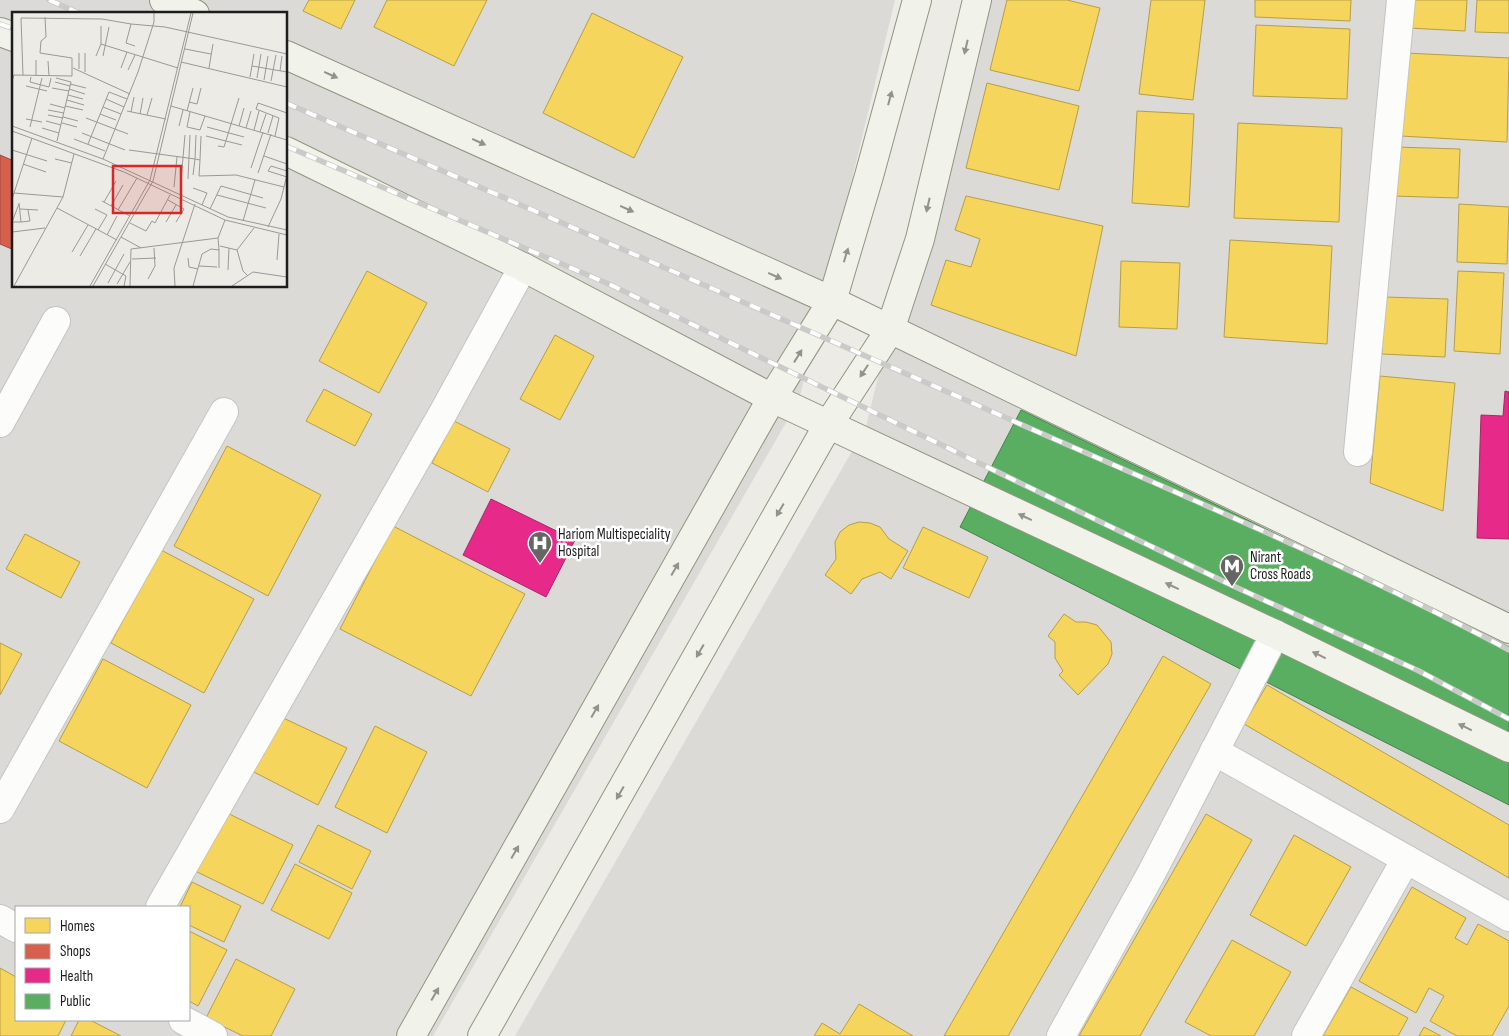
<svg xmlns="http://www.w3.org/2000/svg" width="1509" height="1036" viewBox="0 0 1509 1036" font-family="'Sofia Sans Condensed',sans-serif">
  <rect width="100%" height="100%" fill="#ecebe6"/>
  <g fill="#dbdad7" fill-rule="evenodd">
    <path d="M 0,0 L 895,0 L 799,400 L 433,1036 L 0,1036 ZM 14,14 L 286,14 L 286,286 L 14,286 ZM 16,907 L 189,907 L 189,1020 L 16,1020 Z"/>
    <polygon points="968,0 1509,0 1509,1036 515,1036 866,427"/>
  </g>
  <g fill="#f6d55c" stroke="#b59e49">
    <polygon points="309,0 355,0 341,29 303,11"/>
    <polygon points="387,0 487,0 454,66 374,27"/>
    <polygon points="1007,0 1067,0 1100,8 1079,91 990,70"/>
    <polygon points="1151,0 1205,0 1193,100 1139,94"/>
    <polygon points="1255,0 1351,0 1350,21 1255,17"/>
    <polygon points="1410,0 1467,0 1465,31 1409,28"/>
    <polygon points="1477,0 1509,0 1509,33 1475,32"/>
    <polygon points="592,13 683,57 634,158 543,113"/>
    <polygon points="1256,25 1350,29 1347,99 1253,96"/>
    <polygon points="1405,53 1509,58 1507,142 1401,136"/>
    <polygon points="987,83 1079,106 1059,190 966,168"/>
    <polygon points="1137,111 1194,114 1189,207 1132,203"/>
    <polygon points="1238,123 1342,128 1339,222 1234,218"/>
    <polygon points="1395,147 1460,149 1458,198 1393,196"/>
    <polygon points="966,196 1103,226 1076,356 931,305 946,260 971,267 980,239 955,230"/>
    <polygon points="1459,204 1509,207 1507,264 1457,262"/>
    <polygon points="1230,240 1332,246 1327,344 1224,337"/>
    <polygon points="1121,261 1180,263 1177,329 1119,327"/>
    <polygon points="367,271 427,303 379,393 319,361"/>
    <polygon points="1458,271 1504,273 1500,354 1454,351"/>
    <polygon points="1385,297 1448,299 1445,357 1382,354"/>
    <polygon points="555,335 594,356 560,420 520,399"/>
    <polygon points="1380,376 1455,383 1443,511 1370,483"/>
    <polygon points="324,389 372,414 355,446 306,421"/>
    <polygon points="454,421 510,449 488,492 432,463"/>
    <polygon points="227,446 321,495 268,596 174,546"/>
    <polygon points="859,522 870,523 880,527 889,539 908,551 891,579 880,572 862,579 851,594 825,575 836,559 835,542 840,532 849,525"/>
    <polygon points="393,526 525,594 471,696 340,629"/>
    <polygon points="923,527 988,557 969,598 903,568"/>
    <polygon points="25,534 80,562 61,598 6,569"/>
    <polygon points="161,550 254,599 204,693 111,643"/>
    <polygon points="1064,614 1076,622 1086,622 1097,625 1111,642 1112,654 1108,664 1078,695 1059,675 1063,671 1055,658 1055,642 1048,636"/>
    <polygon points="0,643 22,654 0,695"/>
    <polygon points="1163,656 1211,684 1008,1036 944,1036"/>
    <polygon points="103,659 191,705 147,788 59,741"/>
    <polygon points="1267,685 1509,825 1509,878 1244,724"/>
    <polygon points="279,716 347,748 318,805 250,770"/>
    <polygon points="375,726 427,752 387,833 335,807"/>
    <polygon points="221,810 293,845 263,904 191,869"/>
    <polygon points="1206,814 1252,840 1140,1036 1079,1036"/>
    <polygon points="318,825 371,851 352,889 299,862"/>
    <polygon points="1294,835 1351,867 1306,946 1250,915"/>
    <polygon points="295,864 352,893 329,939 271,910"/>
    <polygon points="192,882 241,906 224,942 189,925 189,907 180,907"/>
    <polygon points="1412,887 1466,918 1455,938 1467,945 1478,924 1509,941 1509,1006 1492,1036 1457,1036 1430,1021 1444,996 1429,988 1416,1013 1359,981"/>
    <polygon points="189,931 227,950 198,1006 189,1001"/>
    <polygon points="1232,940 1291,972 1254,1036 1211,1036 1185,1022"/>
    <polygon points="236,959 295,989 271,1036 243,1036 206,1018"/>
    <polygon points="0,968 16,977 16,1020 66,1020 58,1036 0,1036"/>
    <polygon points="1351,987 1408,1018 1398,1036 1323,1036"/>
    <polygon points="859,1004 913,1036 814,1036 822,1023 840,1034"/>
    <polygon points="79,1020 90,1020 121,1036 71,1036"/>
    <polygon points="1424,1027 1441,1036 1419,1036"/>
  </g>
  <polygon fill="#d6604d" stroke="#9e4c3f" points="0,155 14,161 14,250 0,244"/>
  <g fill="#e7298a" stroke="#aa2569">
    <polygon points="1505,391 1509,392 1509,539 1477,538 1481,415 1503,416"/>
    <polygon points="491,499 575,540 546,597 463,555"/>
  </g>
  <polygon fill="#5aae61" stroke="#48824d" points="1021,410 1509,647 1509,805 960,527"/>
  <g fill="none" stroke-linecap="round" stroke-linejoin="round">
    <g stroke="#c4c4c2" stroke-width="30">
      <g id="street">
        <polyline points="0,423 56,321"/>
        <polyline points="1358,452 1401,0"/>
        <polyline points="1214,751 1509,917"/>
        <polyline points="0,809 224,412"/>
        <polyline points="160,907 443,413 523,267"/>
        <polyline points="0,919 16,928"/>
        <polyline points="183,1020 213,1036"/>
        <polyline points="1061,1036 1152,872 1275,634"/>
        <polyline points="1306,1036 1406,859"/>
      </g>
    </g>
    <g stroke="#91957f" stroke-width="30">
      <g id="secondary">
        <polyline points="164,0 195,14"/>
        <polyline points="0,32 14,37"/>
        <polyline points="286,55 832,301 1509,629"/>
        <polyline points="286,151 523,267 772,398 1275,634 1509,748"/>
        <polyline points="411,1036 772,398 832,301 869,176 917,0"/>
        <polyline points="482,1036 828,425 890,330 920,239 977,0"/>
      </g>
    </g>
    <use href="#street" stroke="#fcfcfb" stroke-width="28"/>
    <use href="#secondary" stroke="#f1f2ea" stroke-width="28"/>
    <g stroke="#cacac9" stroke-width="5.5">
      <g id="rail">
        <polyline points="49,0 81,14"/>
        <polyline points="0,24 14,29"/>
        <path d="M 286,103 C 531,209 776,316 1020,424 C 1184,496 1350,566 1509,650"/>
        <polyline points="286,146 611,285 1229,584 1419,671 1509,719"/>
      </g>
    </g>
    <use href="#rail" stroke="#fff" stroke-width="4" stroke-dasharray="11" stroke-linecap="butt"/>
  </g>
  <defs><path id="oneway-solid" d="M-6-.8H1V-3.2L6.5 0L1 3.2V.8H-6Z" transform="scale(1.25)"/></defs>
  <g fill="#92928e">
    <use href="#oneway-solid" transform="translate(966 47) rotate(103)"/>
    <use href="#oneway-solid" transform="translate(331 75) rotate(24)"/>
    <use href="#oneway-solid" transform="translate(890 98) rotate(-75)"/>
    <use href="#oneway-solid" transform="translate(479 142) rotate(24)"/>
    <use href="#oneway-solid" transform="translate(928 205) rotate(103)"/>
    <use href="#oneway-solid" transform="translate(627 209) rotate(24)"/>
    <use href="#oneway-solid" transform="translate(846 255) rotate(-73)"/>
    <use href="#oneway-solid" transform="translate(775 276) rotate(24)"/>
    <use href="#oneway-solid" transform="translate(798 356) rotate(-58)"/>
    <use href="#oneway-solid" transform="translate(864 371) rotate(123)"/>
    <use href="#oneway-solid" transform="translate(780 510) rotate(120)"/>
    <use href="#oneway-solid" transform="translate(1025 517) rotate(-155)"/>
    <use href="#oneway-solid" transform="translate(675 569) rotate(-60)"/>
    <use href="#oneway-solid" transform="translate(1172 586) rotate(-155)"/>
    <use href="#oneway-solid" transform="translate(700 651) rotate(120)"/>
    <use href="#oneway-solid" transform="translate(1319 655) rotate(-154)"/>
    <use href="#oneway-solid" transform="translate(595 711) rotate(-60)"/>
    <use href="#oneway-solid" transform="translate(1465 727) rotate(-154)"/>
    <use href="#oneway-solid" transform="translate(620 793) rotate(120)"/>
    <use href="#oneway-solid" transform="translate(515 852) rotate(-60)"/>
    <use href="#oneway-solid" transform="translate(435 994) rotate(-60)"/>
  </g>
  <defs>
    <g id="hospital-pin" transform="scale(1.25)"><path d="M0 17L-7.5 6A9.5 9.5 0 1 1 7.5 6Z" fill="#656563" stroke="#fff"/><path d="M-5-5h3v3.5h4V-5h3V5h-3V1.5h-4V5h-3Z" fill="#fff"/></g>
    <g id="metro-pin" transform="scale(1.25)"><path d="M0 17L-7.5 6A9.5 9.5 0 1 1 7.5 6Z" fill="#656563" stroke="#fff"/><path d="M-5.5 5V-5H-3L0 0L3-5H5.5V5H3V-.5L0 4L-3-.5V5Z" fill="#fff"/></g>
  </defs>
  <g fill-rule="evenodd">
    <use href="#hospital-pin" x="540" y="543"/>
    <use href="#metro-pin" x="1232" y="566"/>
  </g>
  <g text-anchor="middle" stroke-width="5" stroke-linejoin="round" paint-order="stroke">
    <g font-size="15" fill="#1d1d1d" stroke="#fff" text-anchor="start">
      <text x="558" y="539">Hariom Multispeciality<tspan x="558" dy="17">Hospital</tspan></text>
      <text x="1250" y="562">Nirant<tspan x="1250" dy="17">Cross Roads</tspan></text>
    </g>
  </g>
  <g transform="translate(12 12)">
    <rect width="275" height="275" fill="#ecebe6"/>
    <path fill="none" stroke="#999996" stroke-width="1" d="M 119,12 L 153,15 L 275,42M 89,32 L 166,56M 173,37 L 199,42M 67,41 L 67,57M 73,41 L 73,60M 84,44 L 89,32 L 89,14M 91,44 L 97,15M 24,48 L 24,64M 36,49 L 37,64M 169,50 L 275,75M 240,54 L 275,60M 61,56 L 118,82M 109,56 L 115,40M 197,56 L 201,32M 116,58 L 123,43M 268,59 L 270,44M 11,63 L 9,6 L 90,7 L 119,12 L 114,31 L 123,34M 19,65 L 18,70 L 37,75 L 39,66M 238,65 L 242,42M 44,66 L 59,70 L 45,129M 245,66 L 249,42M 252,68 L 256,44M 0,69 L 2,63 L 60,64 L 60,46 L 28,41 L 29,29 L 34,25 L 33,5M 259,69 L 264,43M 43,70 L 58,74M 58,72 L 74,76M 14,74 L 35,79M 40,76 L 57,79M 57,77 L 73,82M 56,83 L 71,87M 94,87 L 112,95M 55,88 L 72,93M 177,90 L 185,92 L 189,76M 38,92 L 53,96M 53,94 L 71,98M 159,94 L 275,128M 91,95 L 109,102M 36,98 L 52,101M 115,99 L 154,107M 175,99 L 181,76M 119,100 L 122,85M 178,100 L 175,115 L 188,118 L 193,104M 88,102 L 104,108M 128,102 L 131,86M 36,103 L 51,106M 135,103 L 140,86M 51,105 L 66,109M 74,106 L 116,122M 14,107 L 30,110M 34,109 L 49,113M 50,111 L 65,115M 0,114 L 91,147 L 216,205 L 275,218M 167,114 L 171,98M 227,114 L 232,96M 18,115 L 30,66M 195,115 L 232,125M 30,116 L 47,121M 234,116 L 239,99M 242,118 L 247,99M 0,119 L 112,160 L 213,208 L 275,223M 248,120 L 254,102M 70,121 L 113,138M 256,121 L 261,104M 184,123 L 183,147 L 188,148 L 189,124M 194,124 L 230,133M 263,124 L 267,106 L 244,97 L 246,91 L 275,101M 62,127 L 93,139M 76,132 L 97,80 L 115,87M 206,134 L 212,135 L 227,86M 0,138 L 35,149M 117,138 L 183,147 L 181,163M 252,144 L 275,152M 43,147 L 60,151M 91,147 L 126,60 L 142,10 L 142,1M 188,148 L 187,164 L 224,163 L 272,175M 11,152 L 34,160M 239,156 L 251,120M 275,159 L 259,154 L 256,159 L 275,165M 246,161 L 259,122M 176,167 L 178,123M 169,168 L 173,123M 162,175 L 165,145M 181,176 L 195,181 L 190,193M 2,181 L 51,185M 205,183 L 254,196M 0,187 L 20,126M 156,188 L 172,197 L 164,210M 90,189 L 118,204M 92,190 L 104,169M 99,194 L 111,173M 45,196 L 105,228M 8,197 L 26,198M 83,197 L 95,203 L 86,218M 198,197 L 209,174 L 251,186M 106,198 L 125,166M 231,209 L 243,168M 0,210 L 9,210 L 7,191M 0,210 L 7,192M 9,210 L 18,209 L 16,198M 154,210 L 164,193M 118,211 L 134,219 L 140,209 L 143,211 L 158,183M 256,215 L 269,187 L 275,163M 0,220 L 33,216M 95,223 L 105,204M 109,225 L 129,236M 208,234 L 225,238 L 242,216M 207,238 L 207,256M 225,238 L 231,259 L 236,264M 60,240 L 76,213M 68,244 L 84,217M 176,246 L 177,255 L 186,257M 120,247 L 144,246M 265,248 L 267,222M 93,252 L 114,264 L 112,274M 187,254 L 205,255M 216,258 L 217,236M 136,267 L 143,254 L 142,236M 96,271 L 112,242M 105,272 L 118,250M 2,274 L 51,185 L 62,142M 78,274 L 138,168 L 179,1M 81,274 L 141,169 L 181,1M 118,274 L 119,237 L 206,226 L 213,208M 163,274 L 162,256 L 183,192M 181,274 L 190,242 L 199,237 L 207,238 L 206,226M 220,274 L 241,260 L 275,265"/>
    <path fill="#d62828" fill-opacity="0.15" stroke="#d62828" stroke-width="2.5" d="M 101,154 L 169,154 L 169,201 L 101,201 Z"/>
    <rect width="275" height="275" fill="none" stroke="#1d1d1d" stroke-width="2.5"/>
  </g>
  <rect x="15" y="906" width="175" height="115" fill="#ffffff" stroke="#a5a5a5"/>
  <rect x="25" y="918" width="25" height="15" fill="#f6d55c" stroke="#a5a5a5"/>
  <text x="60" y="931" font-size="15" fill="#1d1d1d">Homes</text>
  <rect x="25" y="944" width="25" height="15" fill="#d6604d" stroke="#a5a5a5"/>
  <text x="60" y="956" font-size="15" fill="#1d1d1d">Shops</text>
  <rect x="25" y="968" width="25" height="15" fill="#e7298a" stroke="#a5a5a5"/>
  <text x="60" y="981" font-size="15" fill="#1d1d1d">Health</text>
  <rect x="25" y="994" width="25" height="15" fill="#5aae61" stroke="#a5a5a5"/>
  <text x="60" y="1006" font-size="15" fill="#1d1d1d">Public</text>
</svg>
